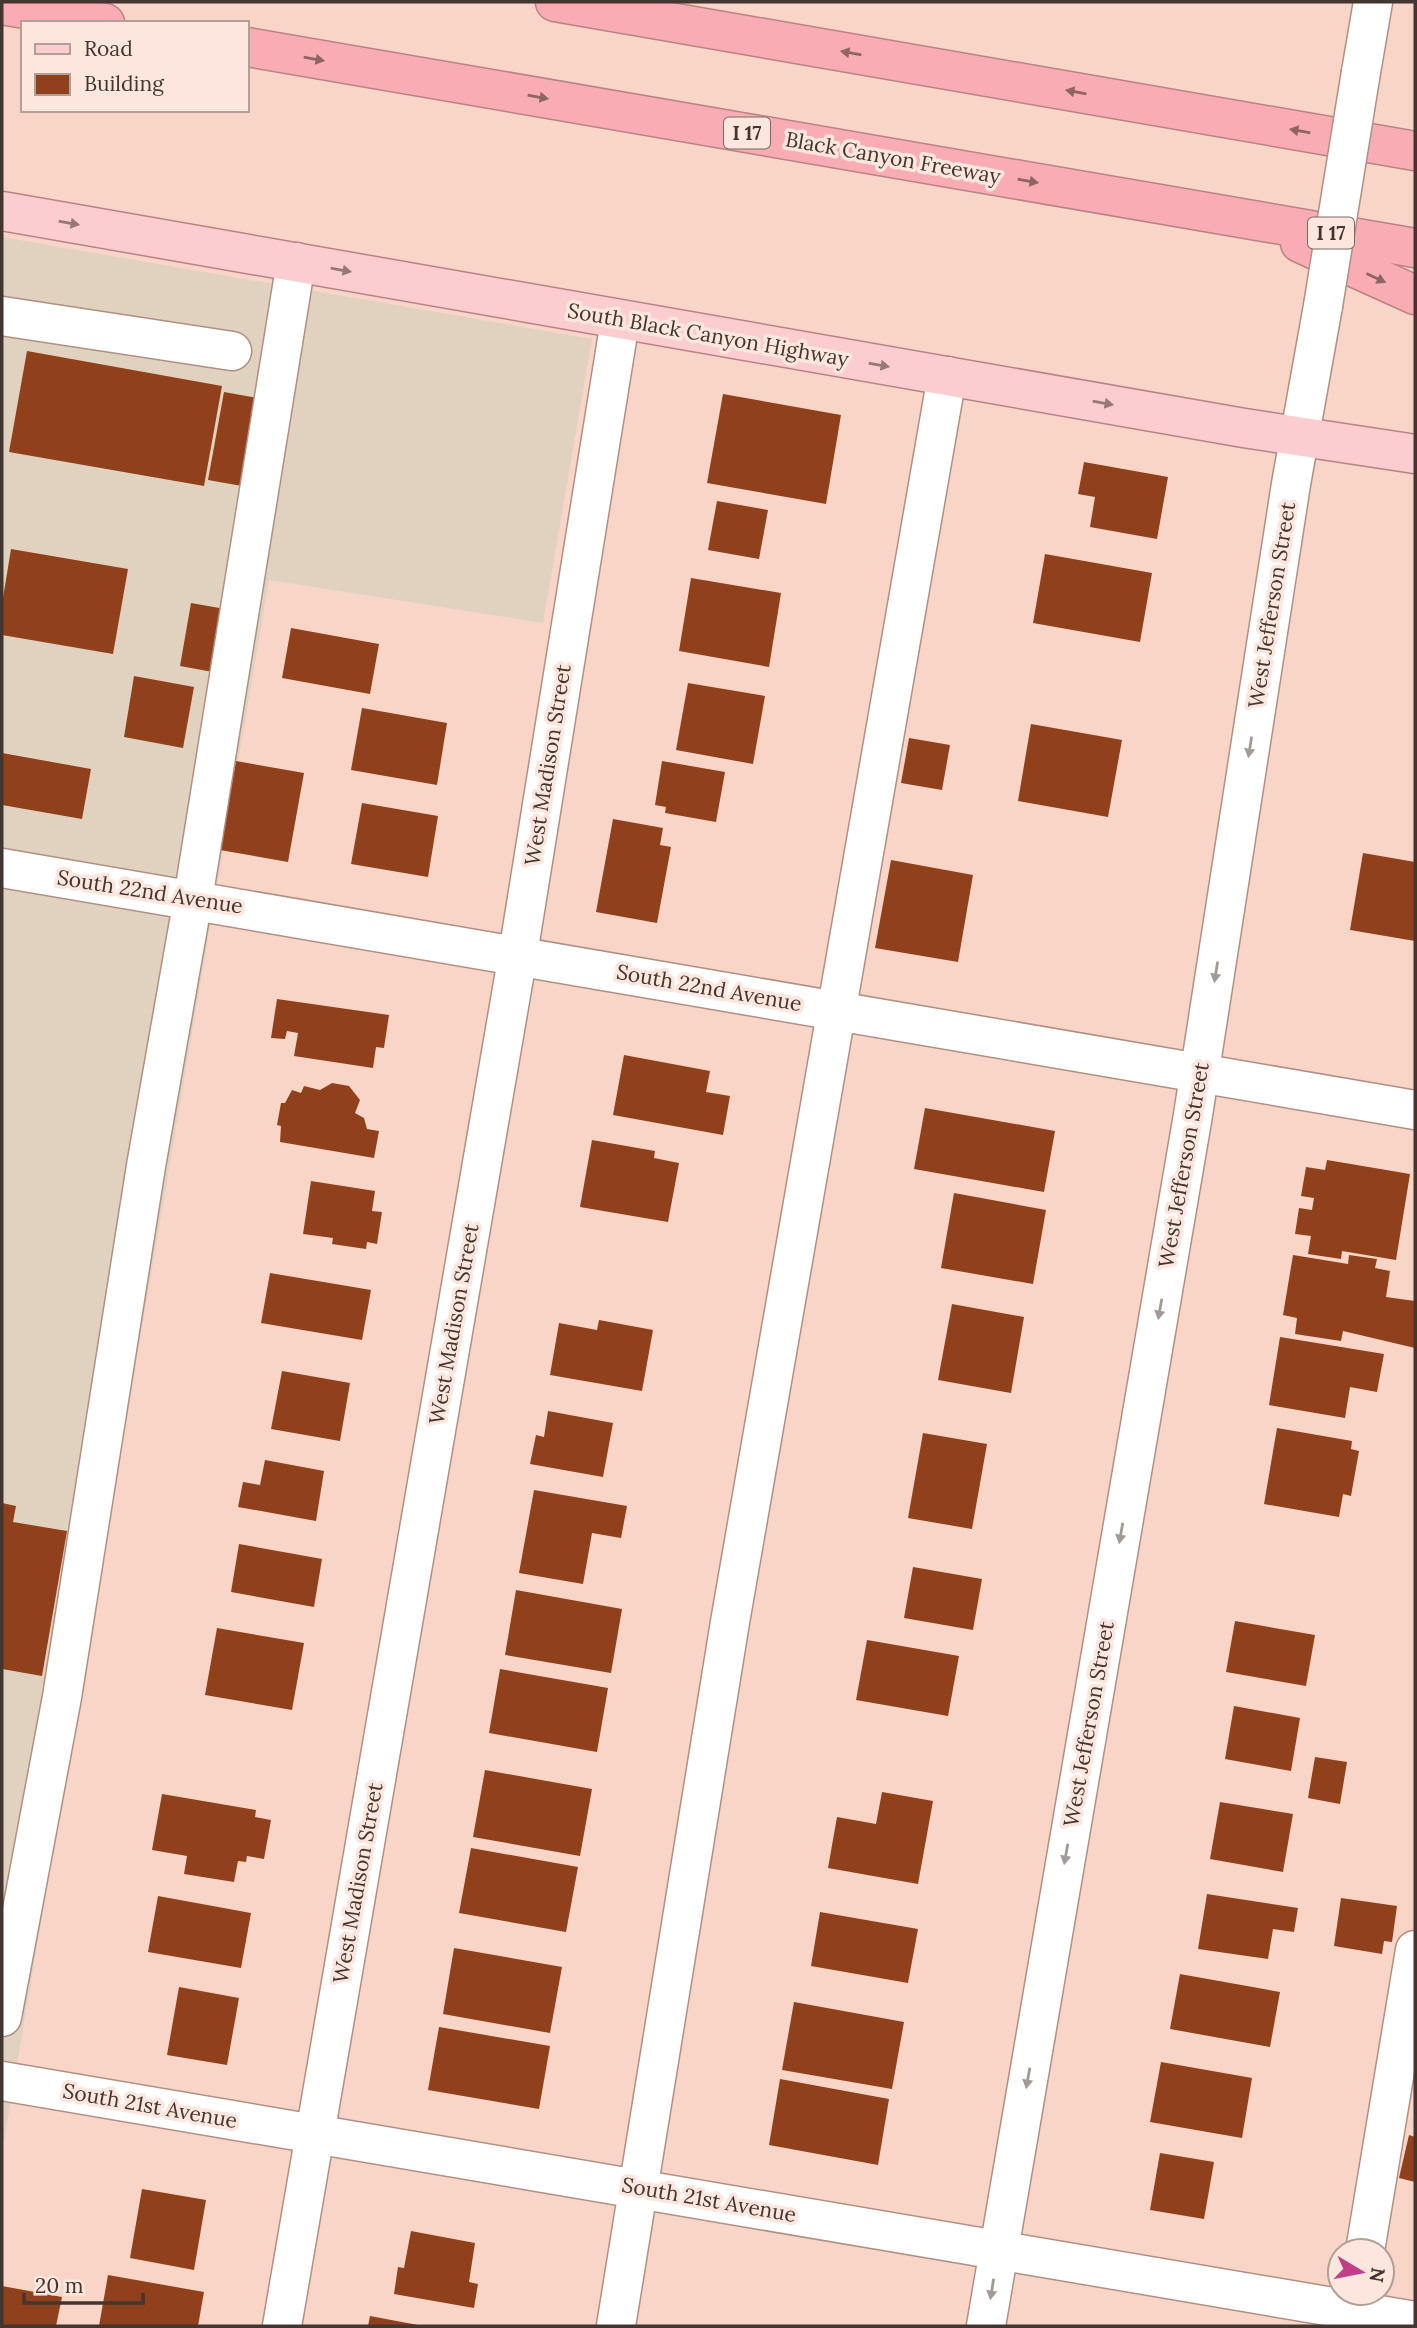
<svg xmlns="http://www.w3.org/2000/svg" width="1417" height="2328" viewBox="0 0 1417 2328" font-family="Lora,serif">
  <rect width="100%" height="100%" fill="#f9d5c7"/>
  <polygon fill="#e1d2bf" points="2,237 592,339 543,623 269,580 2,2153"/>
  <g fill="#90401b">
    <polygon points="27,351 222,386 204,486 9,452"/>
    <polygon points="224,392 257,398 242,486 208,480"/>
    <polygon points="723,394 841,415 826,504 707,483"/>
    <polygon points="1084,462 1168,477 1157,539 1090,527 1095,497 1078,494"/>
    <polygon points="717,501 768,510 759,559 708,550"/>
    <polygon points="11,549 128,569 113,654 2,635 2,604"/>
    <polygon points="1045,554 1152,573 1140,642 1033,623"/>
    <polygon points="691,578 781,593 769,667 679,651"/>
    <polygon points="191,603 225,609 213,672 180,666"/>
    <polygon points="291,628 379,644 370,694 282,678"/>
    <polygon points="134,676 194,687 183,748 124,737"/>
    <polygon points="688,683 765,696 753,764 676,750"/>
    <polygon points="362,708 447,723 437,785 351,770"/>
    <polygon points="1031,724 1122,740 1108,817 1018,801"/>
    <polygon points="909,738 950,745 942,790 901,783"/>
    <polygon points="2,753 91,769 82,819 2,805"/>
    <polygon points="236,761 304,773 288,862 220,850"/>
    <polygon points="662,761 725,772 716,822 665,813 666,807 655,805"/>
    <polygon points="362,803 438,816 428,877 351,864"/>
    <polygon points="613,819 663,828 660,845 671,847 657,923 596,912"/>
    <polygon points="1363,853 1415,862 1415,941 1350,930"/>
    <polygon points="891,860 973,875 958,962 875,948"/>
    <polygon points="277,999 389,1015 384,1048 376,1047 373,1068 294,1056 298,1033 287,1031 285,1039 271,1038"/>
    <polygon points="624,1055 710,1071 706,1092 730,1096 723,1135 613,1115"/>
    <polygon points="332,1083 349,1086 360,1100 355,1113 364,1118 367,1129 379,1131 374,1158 280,1142 281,1126 277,1125 281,1103 285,1103 292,1090 301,1093 304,1086 320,1090"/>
    <polygon points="925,1108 1055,1131 1044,1192 914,1169"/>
    <polygon points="592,1140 655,1151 654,1158 679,1163 668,1222 580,1207"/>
    <polygon points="1327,1160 1410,1174 1396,1260 1342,1251 1341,1259 1308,1254 1311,1236 1295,1234 1299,1208 1312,1210 1314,1198 1301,1196 1306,1167 1325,1170"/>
    <polygon points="311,1181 375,1191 372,1211 382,1212 377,1244 367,1242 366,1249 332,1244 333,1238 303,1234"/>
    <polygon points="954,1193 1046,1210 1033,1284 941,1268"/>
    <polygon points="1293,1255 1348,1264 1349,1255 1377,1259 1375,1268 1390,1271 1386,1297 1415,1301 1415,1348 1343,1331 1341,1341 1295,1334 1297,1318 1283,1315"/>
    <polygon points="270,1273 371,1290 362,1340 261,1323"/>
    <polygon points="952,1304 1024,1317 1011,1393 938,1380"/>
    <polygon points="599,1320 653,1330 642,1391 550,1375 559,1323 597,1330"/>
    <polygon points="1280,1337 1384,1354 1377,1392 1350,1387 1345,1418 1269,1405"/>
    <polygon points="282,1371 350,1383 340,1441 271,1429"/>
    <polygon points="548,1411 613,1423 603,1477 530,1464 536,1435 544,1437"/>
    <polygon points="1277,1428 1352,1441 1351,1449 1359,1451 1351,1496 1343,1494 1339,1517 1264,1504"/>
    <polygon points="923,1433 987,1444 972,1529 908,1518"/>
    <polygon points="265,1460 324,1471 316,1521 238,1507 243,1482 260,1485"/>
    <polygon points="534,1490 627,1506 621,1538 592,1533 583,1584 519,1573"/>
    <polygon points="2,1503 16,1506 13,1522 67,1531 42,1676 2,1669"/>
    <polygon points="239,1544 322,1559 314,1607 231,1592"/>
    <polygon points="913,1567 982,1579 973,1630 904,1618"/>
    <polygon points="516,1590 622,1609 611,1673 505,1655"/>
    <polygon points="1235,1621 1315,1635 1306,1686 1226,1672"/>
    <polygon points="217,1628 304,1643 292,1710 205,1695"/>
    <polygon points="867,1640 959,1656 948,1716 856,1700"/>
    <polygon points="500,1669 608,1688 597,1752 489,1733"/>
    <polygon points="1234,1706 1300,1718 1291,1771 1225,1759"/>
    <polygon points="1315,1757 1347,1762 1340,1804 1308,1798"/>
    <polygon points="485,1770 592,1789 580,1856 473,1837"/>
    <polygon points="882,1792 933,1801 918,1884 828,1868 837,1817 876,1824"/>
    <polygon points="162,1794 256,1810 255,1817 271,1820 264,1859 247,1856 246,1862 238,1861 234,1882 184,1874 187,1856 152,1850"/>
    <polygon points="1220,1802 1293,1814 1283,1872 1210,1859"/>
    <polygon points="471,1848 578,1867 566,1932 459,1913"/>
    <polygon points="1207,1894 1298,1908 1294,1932 1273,1929 1268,1959 1198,1949"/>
    <polygon points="158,1896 251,1913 241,1968 148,1952"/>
    <polygon points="1341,1898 1397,1906 1392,1942 1384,1941 1382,1954 1334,1946"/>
    <polygon points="820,1912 918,1929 908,1983 811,1966"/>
    <polygon points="454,1948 562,1967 550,2033 443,2014"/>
    <polygon points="1180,1974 1280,1992 1270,2047 1170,2029"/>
    <polygon points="179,1987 239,1998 227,2065 167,2055"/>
    <polygon points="794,2002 904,2022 892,2089 782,2070"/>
    <polygon points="439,2027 550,2046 539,2109 428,2090"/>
    <polygon points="1161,2062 1252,2078 1242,2138 1150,2122"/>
    <polygon points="780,2079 889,2099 878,2165 769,2145"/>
    <polygon points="1409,2135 1415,2137 1415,2182 1399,2178"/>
    <polygon points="1160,2153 1214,2162 1204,2219 1150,2210"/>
    <polygon points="142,2189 206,2200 194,2270 130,2258"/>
    <polygon points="411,2231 475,2243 469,2282 478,2284 474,2308 394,2294 398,2267 404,2268"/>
    <polygon points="108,2275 204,2292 198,2326 99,2326"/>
    <polygon points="2,2286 62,2297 56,2326 2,2326"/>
    <polygon points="370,2316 418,2325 418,2326 368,2326"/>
  </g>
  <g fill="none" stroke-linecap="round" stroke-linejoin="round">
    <g stroke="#b18f82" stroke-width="41">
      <g id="minor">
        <polyline points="1361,72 1373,2"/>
        <polyline points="2,316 232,351"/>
        <polyline points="2,868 1415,1110"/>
        <polyline points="2,2017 62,1697 146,1166 193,899 296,262"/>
        <polyline points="2,2081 1415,2321"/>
        <polyline points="1365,2251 1415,1950"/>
        <polyline points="282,2326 518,954 620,321"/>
        <polyline points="616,2326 730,1622 947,376"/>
        <polyline points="986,2326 1193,1115 1291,484 1323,306"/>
      </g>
    </g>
    <g stroke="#b98285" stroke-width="41">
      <polyline id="major" points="2,211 1244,428 1415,454"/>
    </g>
    <g stroke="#b98285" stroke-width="41">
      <g id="highway">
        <polyline points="555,2 1415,151"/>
        <polyline points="2,5 105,23"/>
        <polyline points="247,47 1415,248"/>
        <polyline points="1300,243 1415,295"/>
      </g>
    </g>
    <use href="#minor" stroke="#fff" stroke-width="38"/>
    <use href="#major" stroke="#fbcdd1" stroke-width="38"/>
    <use href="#highway" stroke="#f9acb3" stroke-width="38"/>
    <g stroke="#b18f82" stroke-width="41" stroke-linecap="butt">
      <polyline id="minor-bridge" points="1323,306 1361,72"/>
    </g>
    <use href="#minor-bridge" stroke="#fff" stroke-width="38"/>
  </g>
  <defs><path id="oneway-solid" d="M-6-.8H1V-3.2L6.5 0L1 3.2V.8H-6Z" transform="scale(1.75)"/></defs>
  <g fill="#8c6564">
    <use href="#oneway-solid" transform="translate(851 53) rotate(-170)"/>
    <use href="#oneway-solid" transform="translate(314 59) rotate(10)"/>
    <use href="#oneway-solid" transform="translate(1076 92) rotate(-170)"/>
    <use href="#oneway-solid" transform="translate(538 97) rotate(10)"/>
    <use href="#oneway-solid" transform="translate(1300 131) rotate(-170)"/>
    <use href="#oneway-solid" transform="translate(1028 181) rotate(10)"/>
    <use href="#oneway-solid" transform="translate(1376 278) rotate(25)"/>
  </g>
  <g fill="#967978">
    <use href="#oneway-solid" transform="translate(69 223) rotate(10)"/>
    <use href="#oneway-solid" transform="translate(341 270) rotate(10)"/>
    <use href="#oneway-solid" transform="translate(879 365) rotate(10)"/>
    <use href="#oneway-solid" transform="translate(1103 403) rotate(10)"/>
  </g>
  <g fill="#a19a97">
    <use href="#oneway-solid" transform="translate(1250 747) rotate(99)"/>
    <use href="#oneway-solid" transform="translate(1216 972) rotate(99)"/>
    <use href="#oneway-solid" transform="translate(1160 1309) rotate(100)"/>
    <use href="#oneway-solid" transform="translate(1121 1533) rotate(100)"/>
    <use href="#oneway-solid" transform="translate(1066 1854) rotate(100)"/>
    <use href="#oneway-solid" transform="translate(1028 2078) rotate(100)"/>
    <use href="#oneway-solid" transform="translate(992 2289) rotate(99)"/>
  </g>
  <g text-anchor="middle" stroke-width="7" stroke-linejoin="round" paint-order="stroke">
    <g fill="#fce6dd" stroke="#7a6a63" stroke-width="2">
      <rect x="724" y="117.5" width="46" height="31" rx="5"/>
      <rect x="1308" y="217.5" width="46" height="31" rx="5"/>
    </g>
    <g font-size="19" font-weight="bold" fill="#43352f">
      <text x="747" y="140">I 17</text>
      <text x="1331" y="240">I 17</text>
    </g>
    <g font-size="21" fill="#43352f" stroke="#fce6dd">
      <text transform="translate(893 158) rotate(10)" y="7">Black Canyon Freeway</text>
      <text transform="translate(708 335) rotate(10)" y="7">South Black Canyon Highway</text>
      <text transform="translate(1272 605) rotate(-81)" y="7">West Jefferson Street</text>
      <text transform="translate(548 765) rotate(-81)" y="7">West Madison Street</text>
      <text transform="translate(150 892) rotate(9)" y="7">South 22nd Avenue</text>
      <text transform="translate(709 988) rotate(10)" y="7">South 22nd Avenue</text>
      <text transform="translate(1184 1165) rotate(-80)" y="7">West Jefferson Street</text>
      <text transform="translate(454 1324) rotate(-80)" y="7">West Madison Street</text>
      <text transform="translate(1089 1724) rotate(-80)" y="7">West Jefferson Street</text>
      <text transform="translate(358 1883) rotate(-80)" y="7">West Madison Street</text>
      <text transform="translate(150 2106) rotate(10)" y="7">South 21st Avenue</text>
      <text transform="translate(709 2200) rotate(10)" y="7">South 21st Avenue</text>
    </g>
  </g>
  <rect width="1417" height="2328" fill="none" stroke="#43352f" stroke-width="7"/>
  <rect x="21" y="21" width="228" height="91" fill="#fce6dd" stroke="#b29f97" stroke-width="2"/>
  <rect x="35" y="44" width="35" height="10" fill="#fbcdd1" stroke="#b29f97" stroke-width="2"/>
  <text x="84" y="56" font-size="21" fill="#43352f">Road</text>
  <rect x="35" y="74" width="35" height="21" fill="#90401b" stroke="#b29f97" stroke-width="2"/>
  <text x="84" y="91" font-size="21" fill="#43352f">Building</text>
  <g transform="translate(1361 2272) rotate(100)"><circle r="33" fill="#fce6dd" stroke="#b29f97" stroke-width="2"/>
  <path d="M0-5L12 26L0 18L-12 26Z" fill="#c13f87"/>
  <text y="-10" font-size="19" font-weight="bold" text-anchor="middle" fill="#43352f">N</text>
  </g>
  <path d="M24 2293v10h119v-10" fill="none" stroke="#43352f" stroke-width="3.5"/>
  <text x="35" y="2293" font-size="21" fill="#43352f" stroke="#fce6dd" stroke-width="5" paint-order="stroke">20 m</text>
</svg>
